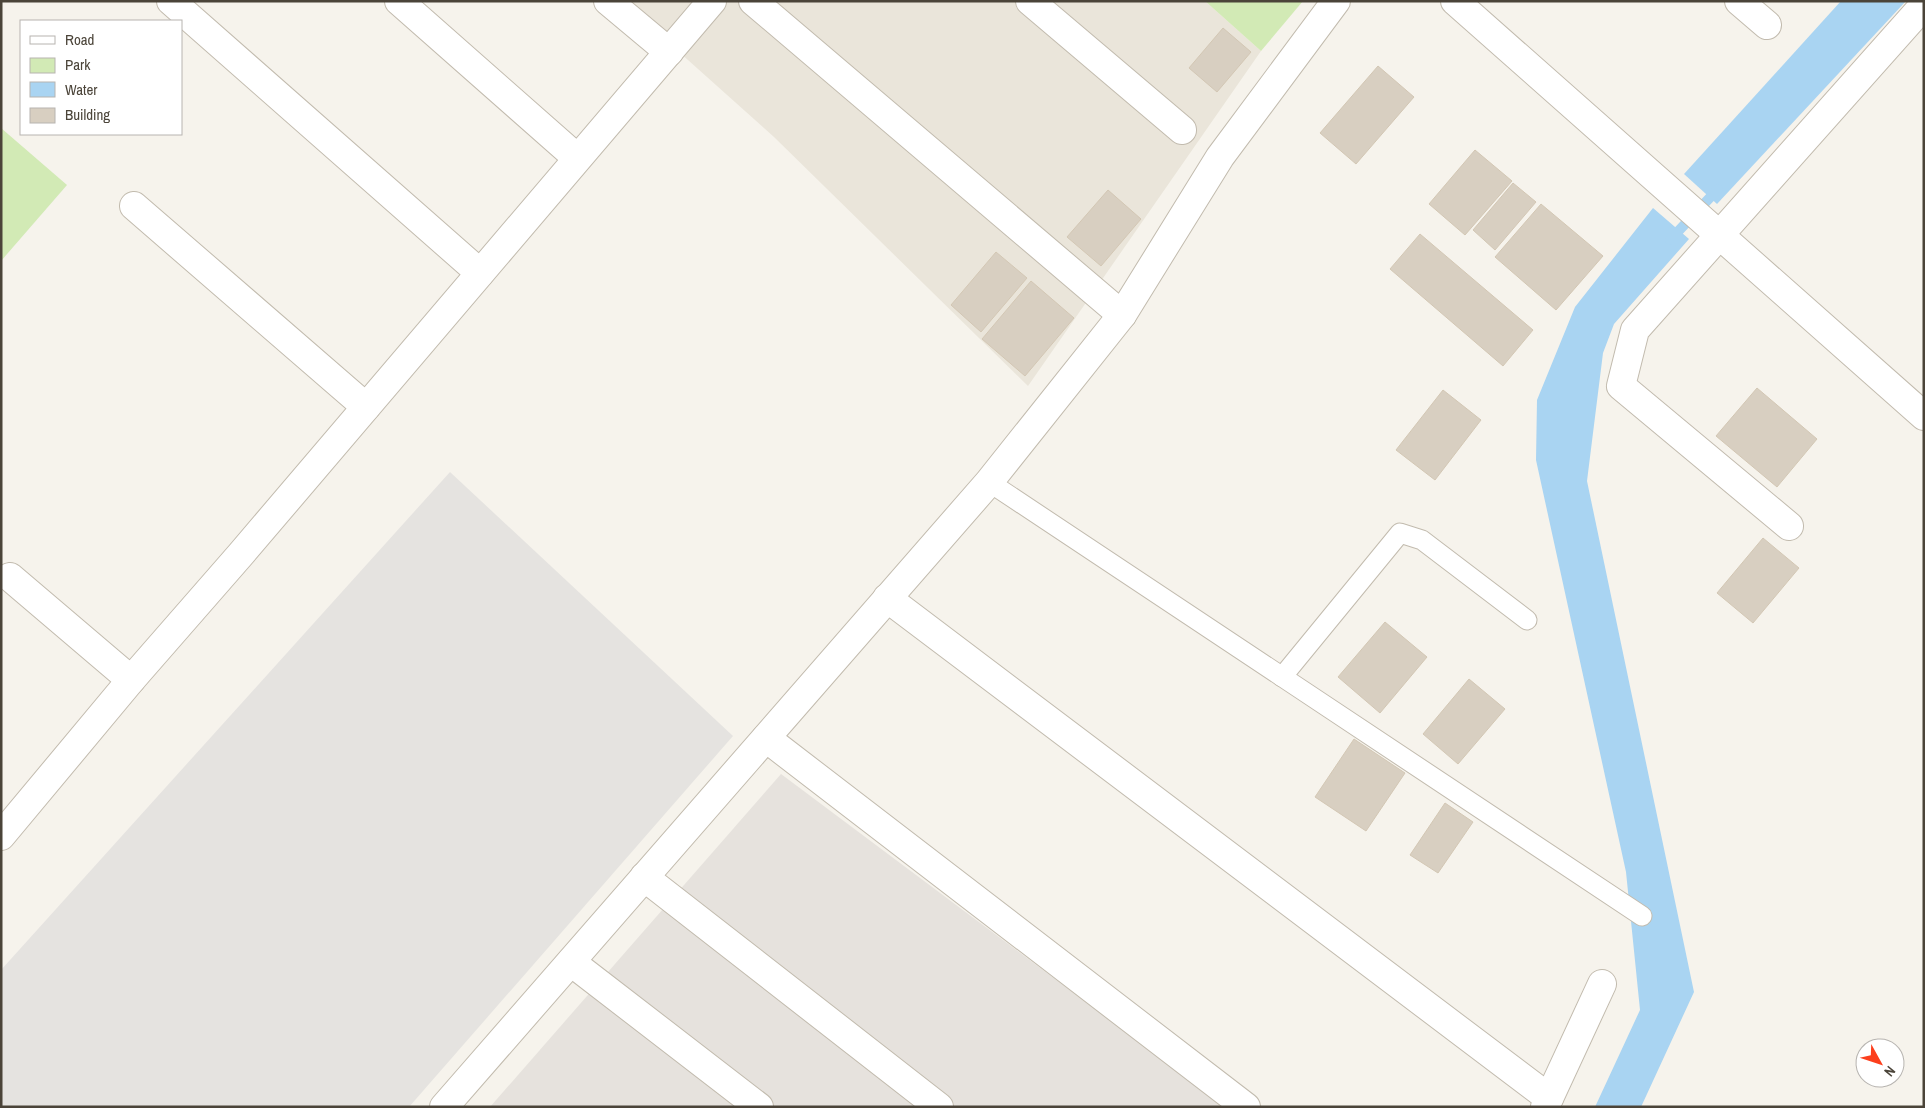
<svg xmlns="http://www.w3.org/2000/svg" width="1925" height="1108" viewBox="0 0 1925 1108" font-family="'Archivo Narrow',sans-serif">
  <rect width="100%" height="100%" fill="#f6f3ec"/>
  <polygon fill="#eae5da" points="622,1 1205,1 1261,51 1028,386 774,137"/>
  <polygon fill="#e6e2dd" points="781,774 1226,1107 490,1107"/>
  <g fill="#d2eab5">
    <polygon points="1205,1 1303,1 1261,51"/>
    <polygon points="1,128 67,185 1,261"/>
  </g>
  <polygon fill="#e5e3e0" points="450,472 733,736 409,1107 1,1107 1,970"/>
  <g fill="#a9d4f2">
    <polygon points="1841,1 1906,1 1717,204 1684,174"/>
    <polygon points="1653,208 1689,239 1614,324 1603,353 1587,481 1694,992 1641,1107 1595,1107 1640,1010 1626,872 1536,460 1537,400 1575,307"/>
  </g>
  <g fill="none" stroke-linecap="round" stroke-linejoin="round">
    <polyline stroke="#a9d4f2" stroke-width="10" points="1670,240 1718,189"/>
  </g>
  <g fill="#d8cfc1" stroke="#d3c7b4">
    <polygon points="1223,28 1251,52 1217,92 1189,68"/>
    <polygon points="1378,66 1414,97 1356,164 1320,133"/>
    <polygon points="1475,150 1512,181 1465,235 1429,204"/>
    <polygon points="1513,183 1536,202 1495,250 1473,230"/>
    <polygon points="1108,190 1141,219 1101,266 1067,237"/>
    <polygon points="1541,204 1603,256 1556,310 1495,257"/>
    <polygon points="1420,234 1533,330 1503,366 1390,269"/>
    <polygon points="996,252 1027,278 981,332 951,305"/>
    <polygon points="1031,281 1074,318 1025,376 982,339"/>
    <polygon points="1757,388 1817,439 1777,487 1716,436"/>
    <polygon points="1443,390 1481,420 1435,480 1396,450"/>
    <polygon points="1763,538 1799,568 1753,623 1717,593"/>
    <polygon points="1385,622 1427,657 1380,713 1338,677"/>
    <polygon points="1469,679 1505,709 1458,764 1423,734"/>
    <polygon points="1354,739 1405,773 1366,831 1315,797"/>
    <polygon points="1445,803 1473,822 1438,873 1410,855"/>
  </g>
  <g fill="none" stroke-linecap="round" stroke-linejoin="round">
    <g stroke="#c2bbae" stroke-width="21">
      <g id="lane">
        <polyline points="989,482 1642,916"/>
        <polyline points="1282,677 1400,533 1422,540 1527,620"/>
      </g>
    </g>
    <g stroke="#c2bbae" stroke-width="30">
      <g id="street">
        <polyline points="171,1 480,273"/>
        <polyline points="399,1 577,158"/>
        <polyline points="608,1 669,52"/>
        <polyline points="753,1 1122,315"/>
        <polyline points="1030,1 1182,130"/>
        <polyline points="1455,1 1924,416"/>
        <polyline points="1739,1 1767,25"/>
        <polyline points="134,206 366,407"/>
        <polyline points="1789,526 1621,386 1635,330 1924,5"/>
        <polyline points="10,577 131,680"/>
        <polyline points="887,598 1549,1098"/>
        <polyline points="766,738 1246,1107"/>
        <polyline points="1,836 131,680 241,554 712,1"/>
        <polyline points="644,877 939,1107"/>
        <polyline points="571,962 759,1107"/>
        <polyline points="444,1107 989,482 1122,315 1220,157 1336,1"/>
        <polyline points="1545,1107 1602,984"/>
      </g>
    </g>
    <use href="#lane" stroke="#fff" stroke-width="19"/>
    <use href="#street" stroke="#fff" stroke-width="28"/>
  </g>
  <rect width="1925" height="1108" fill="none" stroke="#4b4439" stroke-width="5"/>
  <rect x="20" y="20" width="162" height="115" fill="#ffffff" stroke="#b7b4b0"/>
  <rect x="30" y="36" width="25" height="8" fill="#ffffff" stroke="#b7b4b0"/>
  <text x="65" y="45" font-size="15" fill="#4b4439">Road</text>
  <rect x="30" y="58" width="25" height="15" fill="#d2eab5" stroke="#b7b4b0"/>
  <text x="65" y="70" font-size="15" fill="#4b4439">Park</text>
  <rect x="30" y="82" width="25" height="15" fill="#a9d4f2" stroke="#b7b4b0"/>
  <text x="65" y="95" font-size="15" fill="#4b4439">Water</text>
  <rect x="30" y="108" width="25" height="15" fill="#d8cfc1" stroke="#b7b4b0"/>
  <text x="65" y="120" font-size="15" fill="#4b4439">Building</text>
  <g transform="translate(1880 1063) rotate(130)"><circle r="24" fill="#ffffff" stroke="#b7b4b0"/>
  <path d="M0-4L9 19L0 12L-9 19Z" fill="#fc3f1d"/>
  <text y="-8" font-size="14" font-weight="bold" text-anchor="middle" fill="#4b4439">N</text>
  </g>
</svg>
